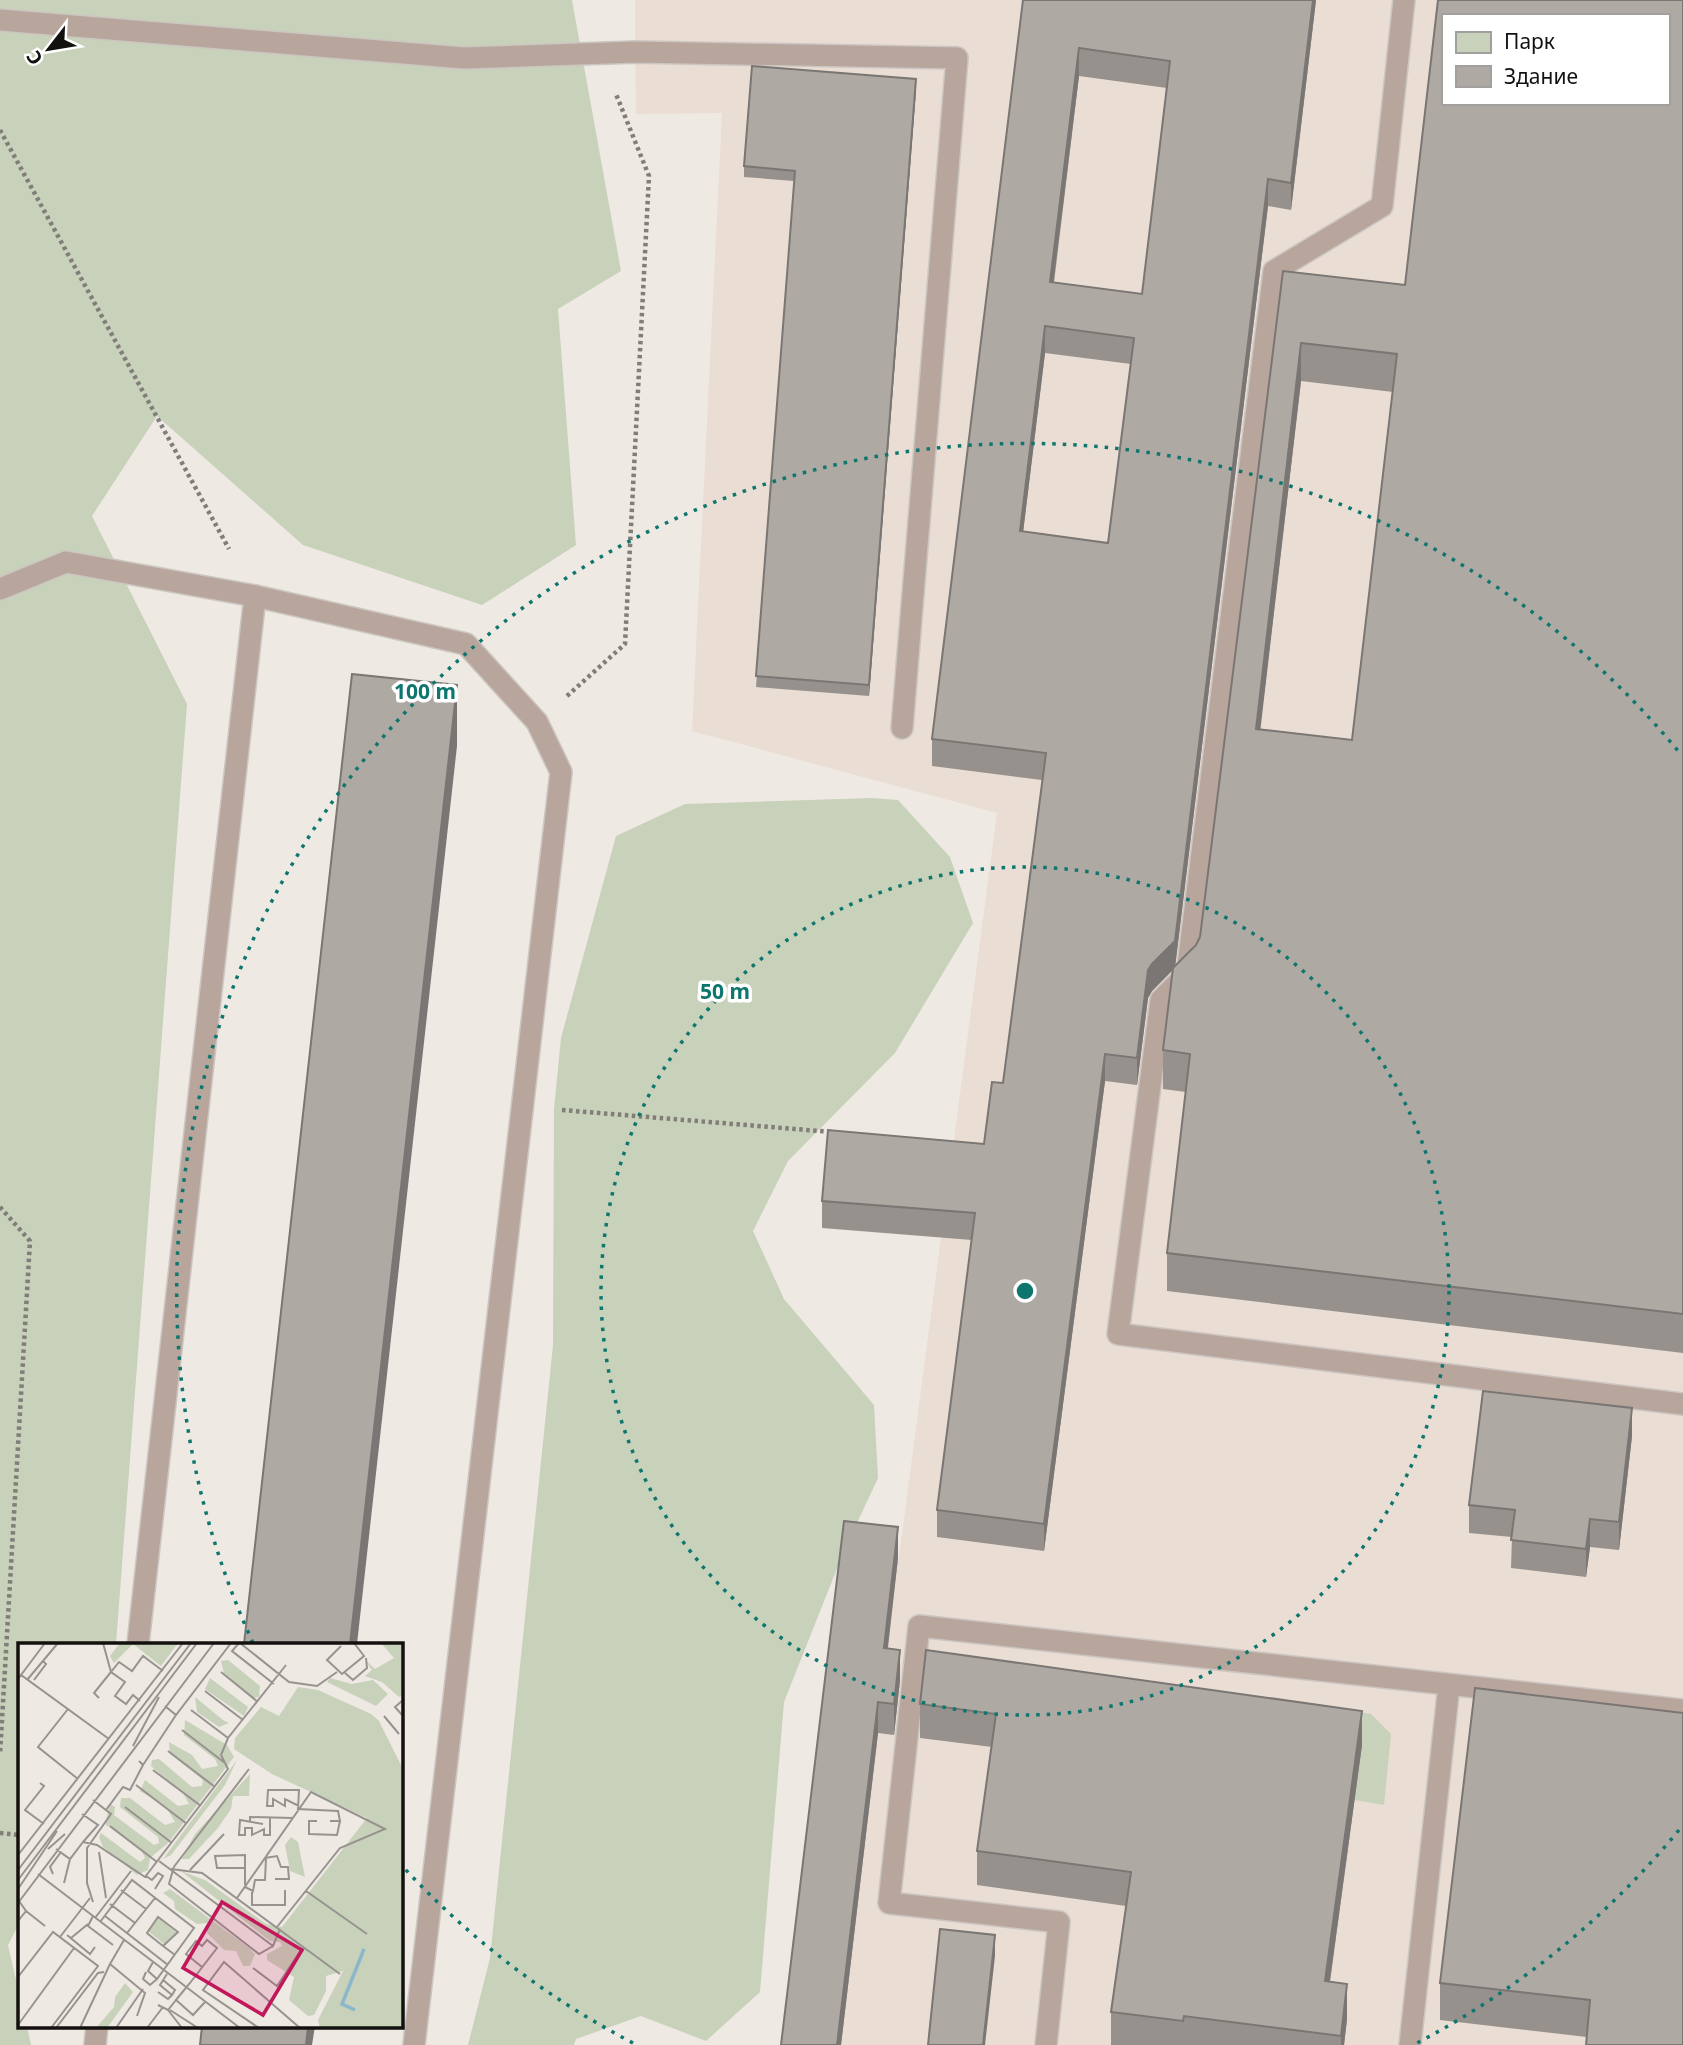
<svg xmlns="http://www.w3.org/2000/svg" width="1683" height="2045" viewBox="0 0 1683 2045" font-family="'Noto Sans',sans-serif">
  <rect width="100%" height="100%" fill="#efe9e4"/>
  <path fill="#eaddd3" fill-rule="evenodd" d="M 635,0 L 1683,0 L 1683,2045 L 785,2045 L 899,1557 L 997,813 L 692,731 L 722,113 L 636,114 ZM 1443,16 L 1667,16 L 1667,103 L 1443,103 Z"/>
  <g fill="#c8d1b9">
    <polygon points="0,0 572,0 621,271 558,309 576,545 482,605 303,545 157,416 92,516 187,704 116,1644 19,1644 19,1924 8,1945 19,1993 19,2026 27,2026 31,2045 0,2045"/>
    <polygon points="872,798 898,800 950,857 973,923 895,1053 788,1161 753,1231 784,1299 874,1405 878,1478 844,1551 784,1702 760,1992 706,2041 641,2016 576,2039 574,2045 468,2045 490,1958 553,1345 554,1109 561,1038 616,836 685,804"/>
    <polygon points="1242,1695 1371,1714 1391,1734 1384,1805 1355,1800"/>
  </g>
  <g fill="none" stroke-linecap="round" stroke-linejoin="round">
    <g stroke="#ccc6c2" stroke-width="24">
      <g id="service">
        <polyline points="1404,0 1382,206 1274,271 1187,974 1161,1000 1118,1334 1683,1404"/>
        <polyline points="0,20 464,58 636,52 957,58 902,728"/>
        <polyline points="0,589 66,562 255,596 138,1644"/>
        <polyline points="255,596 466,644 537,722 561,772 414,2045"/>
        <polyline points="95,2045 97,2026"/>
        <polyline points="1046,2045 1059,1922 889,1903 919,1626 1683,1710"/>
        <polyline points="1410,2045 1449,1685"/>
      </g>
    </g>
    <g stroke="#817d79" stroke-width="4.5" stroke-dasharray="3.5 3.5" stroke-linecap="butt">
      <polyline points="0,130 229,549"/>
      <polyline points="567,696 625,644 649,176 616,94"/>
      <polyline points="562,1110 832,1132"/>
      <polyline points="0,1207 30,1241 0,1754"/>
      <polyline points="0,1833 19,1835"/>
    </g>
    <use href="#service" stroke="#b8a69d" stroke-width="21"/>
  </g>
  <g fill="#96918d" fill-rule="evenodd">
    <path d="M 1023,0 L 1316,0 L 1291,210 L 1268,206 L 1175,966 L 1196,945 L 1200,937 L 1283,271 L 1405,285 L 1683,0 L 1683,1353 L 1167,1291 L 1167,1253 L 1186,1092 L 1163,1089 L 1163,1050 L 1173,969 L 1152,991 L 1148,998 L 1137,1085 L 1105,1081 L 1044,1551 L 937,1537 L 937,1510 L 972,1240 L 822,1228 L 822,1201 L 984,1144 L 1003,1083 L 1042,780 L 932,766 L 932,739 ZM 1079,76 L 1167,88 L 1142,294 L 1054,283 ZM 1045,353 L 1131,364 L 1108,543 L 1023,531 ZM 1301,381 L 1393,392 L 1352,740 L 1260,729 Z"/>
    <polygon points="916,90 869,696 756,687 794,181 744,177 744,166"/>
    <polygon points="1632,1436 1619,1550 1590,1547 1586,1577 1511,1568 1512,1537 1469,1533 1469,1505"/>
    <polygon points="898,1558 888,1648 900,1680 894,1735 878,1733 841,2045 781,2045"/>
    <polygon points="920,1704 1362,1745 1330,1982 1347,2019 1344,2045 1111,2045 1111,2012 1126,1906 977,1885 977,1851 992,1747 920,1738"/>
    <polygon points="1683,1713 1587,2037 1440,2020 1440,1983"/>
  </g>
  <g fill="#7a7673">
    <polygon points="1313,0 1316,0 1291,210 1291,183"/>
    <polygon points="1079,48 1079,76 1050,309 1050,282"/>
    <polygon points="916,79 916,90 869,696 869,685"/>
    <polygon points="1268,179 1268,206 1175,968 1152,991 1148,998 1137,1085 1137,1058 1148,970"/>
    <polygon points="1045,326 1045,353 1020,558 1020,531"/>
    <polygon points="1301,343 1301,381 1256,767 1256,729"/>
    <polygon points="457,685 457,746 357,1644 350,1644"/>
    <polygon points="1105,1054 1105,1081 1044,1551 1044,1524"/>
    <polygon points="1632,1408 1632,1436 1619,1550 1619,1522"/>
    <polygon points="1590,1519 1590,1547 1586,1577 1586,1549"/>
    <polygon points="898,1527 898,1558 884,1678 884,1648"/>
    <polygon points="900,1650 900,1680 894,1735 894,1704"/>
    <polygon points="878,1702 878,1733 841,2045 837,2045"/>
    <polygon points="1362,1711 1362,1745 1325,2016 1325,1981"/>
    <polygon points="995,1935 995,1956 985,2045 983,2045"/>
    <polygon points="1347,1984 1347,2019 1344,2045 1341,2045 1341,2036"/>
    <polygon points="308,2026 315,2026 312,2045 306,2045"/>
  </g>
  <g fill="#afa9a4" stroke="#7a7673" stroke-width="2" fill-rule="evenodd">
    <path d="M 1023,0 L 1313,0 L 1291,183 L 1268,179 L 1175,941 L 1152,964 L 1148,970 L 1137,1058 L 1105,1054 L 1044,1524 L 937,1510 L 975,1213 L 822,1201 L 828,1130 L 984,1144 L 992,1082 L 1003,1083 L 1046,753 L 932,739 ZM 1079,48 L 1170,61 L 1142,294 L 1050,282 ZM 1045,326 L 1134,338 L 1108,543 L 1020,531 Z"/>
    <path d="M 1438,0 L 1683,0 L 1683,1314 L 1167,1253 L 1190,1054 L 1163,1050 L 1173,968 L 1196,945 L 1200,937 L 1283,271 L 1405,285 ZM 1443,16 L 1667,16 L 1667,103 L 1443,103 ZM 1301,343 L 1397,354 L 1352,740 L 1256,729 Z"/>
    <polygon points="752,66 916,79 869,685 756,676 795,171 744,166"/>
    <polygon points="352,674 457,685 350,1644 244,1644"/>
    <polygon points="1483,1391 1632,1408 1619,1522 1590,1519 1586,1549 1511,1540 1515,1510 1469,1505"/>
    <polygon points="844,1521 898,1527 884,1648 900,1650 894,1704 878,1702 837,2045 781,2045"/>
    <polygon points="926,1650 1362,1711 1325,1981 1347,1984 1341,2036 1184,2016 1183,2021 1111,2012 1131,1872 977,1851 996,1714 920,1704"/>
    <polygon points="1475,1688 1683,1713 1683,2045 1586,2045 1590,2000 1440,1983"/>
    <polygon points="940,1929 995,1935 983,2045 928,2045"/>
    <polygon points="202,2026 308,2026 306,2045 200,2045"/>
  </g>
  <g fill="none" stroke="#0f766e" stroke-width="3.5" stroke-dasharray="3.5 7">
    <circle cx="1025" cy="1291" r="424"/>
    <path d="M1679 1830A848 848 0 0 1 1417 2043M633 2043A848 848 0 0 1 405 1869M253 1643A848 848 0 0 1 1679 752"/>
  </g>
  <g transform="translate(18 1643)">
    <rect width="385" height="385" fill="#efe9e4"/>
    <path d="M 102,0 L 160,0 L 143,23 L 115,1 L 96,20 L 92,13 ZM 363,0 L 385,0 L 385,52 L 381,54 L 364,39 L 347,33 L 354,27 L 347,17 L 357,26 L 376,15 ZM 210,17 L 242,43 L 241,54 L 234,55 L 206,30 L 203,18 ZM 192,35 L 230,64 L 226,73 L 187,46 ZM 312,35 L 334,41 L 355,37 L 370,51 L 358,63 L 309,39 ZM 280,44 L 300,47 L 353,71 L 361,78 L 385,126 L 385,385 L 302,385 L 300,377 L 325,328 L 308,333 L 308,348 L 296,372 L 290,373 L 271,357 L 276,334 L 249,317 L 249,311 L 264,303 L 262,299 L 252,298 L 163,228 L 187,237 L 248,281 L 264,284 L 349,175 L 254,131 L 216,106 L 217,95 L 243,64 L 261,73 ZM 177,54 L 205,77 L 211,80 L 201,84 L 179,69 ZM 167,77 L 209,102 L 216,114 L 150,200 L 132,215 L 130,227 L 119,232 L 85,204 L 81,194 L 83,190 L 122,219 L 127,215 L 124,209 L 87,181 L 92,161 L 97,164 L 96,172 L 136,202 L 141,200 L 140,194 L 102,164 L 103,155 L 112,155 L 147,182 L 157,179 L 148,164 L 122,148 L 127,137 L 160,163 L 171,161 L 165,150 L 133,123 L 134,117 L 141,116 L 174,144 L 184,143 L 185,137 L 152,111 L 151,99 L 174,112 L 184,126 L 200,123 L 197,116 L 166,92 ZM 219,117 L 207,142 L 153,212 L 145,216 ZM 232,131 L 231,153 L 215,153 L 213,166 L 200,185 L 171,216 L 164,216 L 177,191 ZM 273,194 L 280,199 L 287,234 L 272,228 L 267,202 ZM 152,246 L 230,304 L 237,311 L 232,323 L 225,323 L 218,308 L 206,307 L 189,290 L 189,280 L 179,281 L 157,266 L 156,258 L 145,250 ZM 140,275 L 159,290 L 146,301 L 130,288 ZM 107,340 L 115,349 L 89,385 L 78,385 L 96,364 L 97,354 Z" fill="#c8d1b9"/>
    <path fill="none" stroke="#8bb7cc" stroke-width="3.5" d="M 337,367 L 324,361 L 346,306"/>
    <path fill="none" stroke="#97938f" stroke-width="2" d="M 221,0 L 214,8 L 256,41M 222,0 L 271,39 L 299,43 L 319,29M 323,3 L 309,17 L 324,31 L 346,13 L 336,0M 203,29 L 240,59M 327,30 L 335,37 L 349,25 L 348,15M 3,32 L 27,0M 0,36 L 3,32 L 91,96M 9,37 L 40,0M 16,37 L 28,21 L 25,18M 187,48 L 225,77M 81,55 L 76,50 L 93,29 L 85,0M 385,57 L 377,64 L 385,73M 122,58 L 115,52 L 108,61 L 97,53 L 107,39 L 93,29 L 101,19 L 114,28 L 125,13 L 145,28M 147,63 L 158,72 L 213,0M 50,66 L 20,104 L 60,136M 173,67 L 210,95M 366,73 L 381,91M 164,87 L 207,120M 115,103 L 141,54M 150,108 L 197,144M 121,118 L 125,122 L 158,72M 135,127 L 183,163M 22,140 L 26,143 L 7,167 L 26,181M 118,142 L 169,181M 75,157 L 93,171 L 69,205 L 69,240 L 75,259M 281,163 L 267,156 L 267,163 L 255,156 L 255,163 L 249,163 L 250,147 L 281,147 L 280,166 L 320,168 L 322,178 L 312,178M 107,164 L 154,200M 88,167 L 105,144 L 112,147 L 125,122M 64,171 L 80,182 L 65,199M 299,178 L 291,178 L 291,191 L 319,192 L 322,178M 232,179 L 232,174 L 275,175M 245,181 L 222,177 L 221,192 L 227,192 L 227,185 L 234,185 L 234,192 L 246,186 L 246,192 L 252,192 L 252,174M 92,183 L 139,219M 30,206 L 47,191M 38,206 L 52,216 L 65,199 L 79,202 L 127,234 L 210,126 L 203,112 L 210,95 L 268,22M 81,209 L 88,255M 0,212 L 165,0M 247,215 L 259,213 L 263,224 L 270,224 L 271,236 L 257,236M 141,218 L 255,303 L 262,286M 155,225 L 231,126M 226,225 L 199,225 L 197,213 L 227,212 L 227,242M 153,226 L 184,230 L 322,331M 0,227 L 173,0M 155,227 L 151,241 L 241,311 L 255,303M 172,227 L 206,191M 20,231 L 222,385M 35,231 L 32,224 L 43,209M 128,233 L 134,237 L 140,230 L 145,233 L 137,246M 0,237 L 179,0M 46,240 L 52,216M 227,244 L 235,248 L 237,237 L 247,237 L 248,215M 0,246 L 39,188M 103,247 L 128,266M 234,247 L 234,262 L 267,262 L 267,247M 288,248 L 349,291M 219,255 L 293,149 L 367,186 L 322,205 L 259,284M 0,260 L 196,0M 92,261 L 117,280M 8,268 L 27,283M 75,273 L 70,283 L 95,302M 87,273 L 150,322M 77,275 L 113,228M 0,278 L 8,268 L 1,258M 82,279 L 114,237 L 176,285 L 139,336 L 130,328 L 135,319M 109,290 L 137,255M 49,292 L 72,311 L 77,304M 42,294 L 72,255M 53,295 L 70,281M 106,297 L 92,321 L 127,350 L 119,373M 145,303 L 160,289 L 140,274 L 129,290 L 130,291 L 145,303 L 157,312M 184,324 L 168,311 L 178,298 L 184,303 L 189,297 L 199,305 L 172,340 L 158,357 L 175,372 L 187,359M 235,325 L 259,343 L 285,304M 128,329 L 125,336 L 132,342 L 139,336M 0,334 L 35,289 L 80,323 L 33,385M 145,337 L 157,347 L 154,352M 140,349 L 150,356 L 154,352 L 142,342 L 149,331M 140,362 L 150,367 L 158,357M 150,367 L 164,385M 152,367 L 180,385M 0,382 L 56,305M 38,385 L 80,330 L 86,329M 62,385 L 92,321M 98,385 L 125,346M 129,385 L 145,364M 241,385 L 185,347 L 206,319 L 282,385"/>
    <path fill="#c2185b" fill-opacity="0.15" stroke="#c2185b" stroke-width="3.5" d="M 204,259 L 284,307 L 245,372 L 165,325 Z"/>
    <rect width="385" height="385" fill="none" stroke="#13110f" stroke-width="3.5"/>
  </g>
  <circle cx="1025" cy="1291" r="10" fill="#0f766e" stroke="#fff" stroke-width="3.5"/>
  <g font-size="21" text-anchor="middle" font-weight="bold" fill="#0f766e" stroke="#fff" stroke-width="7" stroke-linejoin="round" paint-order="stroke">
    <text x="425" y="699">100 m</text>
    <text x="725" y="999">50 m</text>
  </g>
  <rect x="1442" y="14" width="228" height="91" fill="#ffffff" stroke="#a1a09f" stroke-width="2"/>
  <rect x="1456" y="32" width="35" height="21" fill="#c8d1b9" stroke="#a1a09f" stroke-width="2"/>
  <text x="1504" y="49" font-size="21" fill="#13110f">Парк</text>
  <rect x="1456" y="66" width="35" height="21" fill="#afa9a4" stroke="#a1a09f" stroke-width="2"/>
  <text x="1504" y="84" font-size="21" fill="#13110f">Здание</text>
  <g transform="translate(49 49) rotate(239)" stroke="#ffffff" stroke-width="5" paint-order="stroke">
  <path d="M0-5L12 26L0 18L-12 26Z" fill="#13110f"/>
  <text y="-10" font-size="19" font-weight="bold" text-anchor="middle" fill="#13110f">С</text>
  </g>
</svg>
